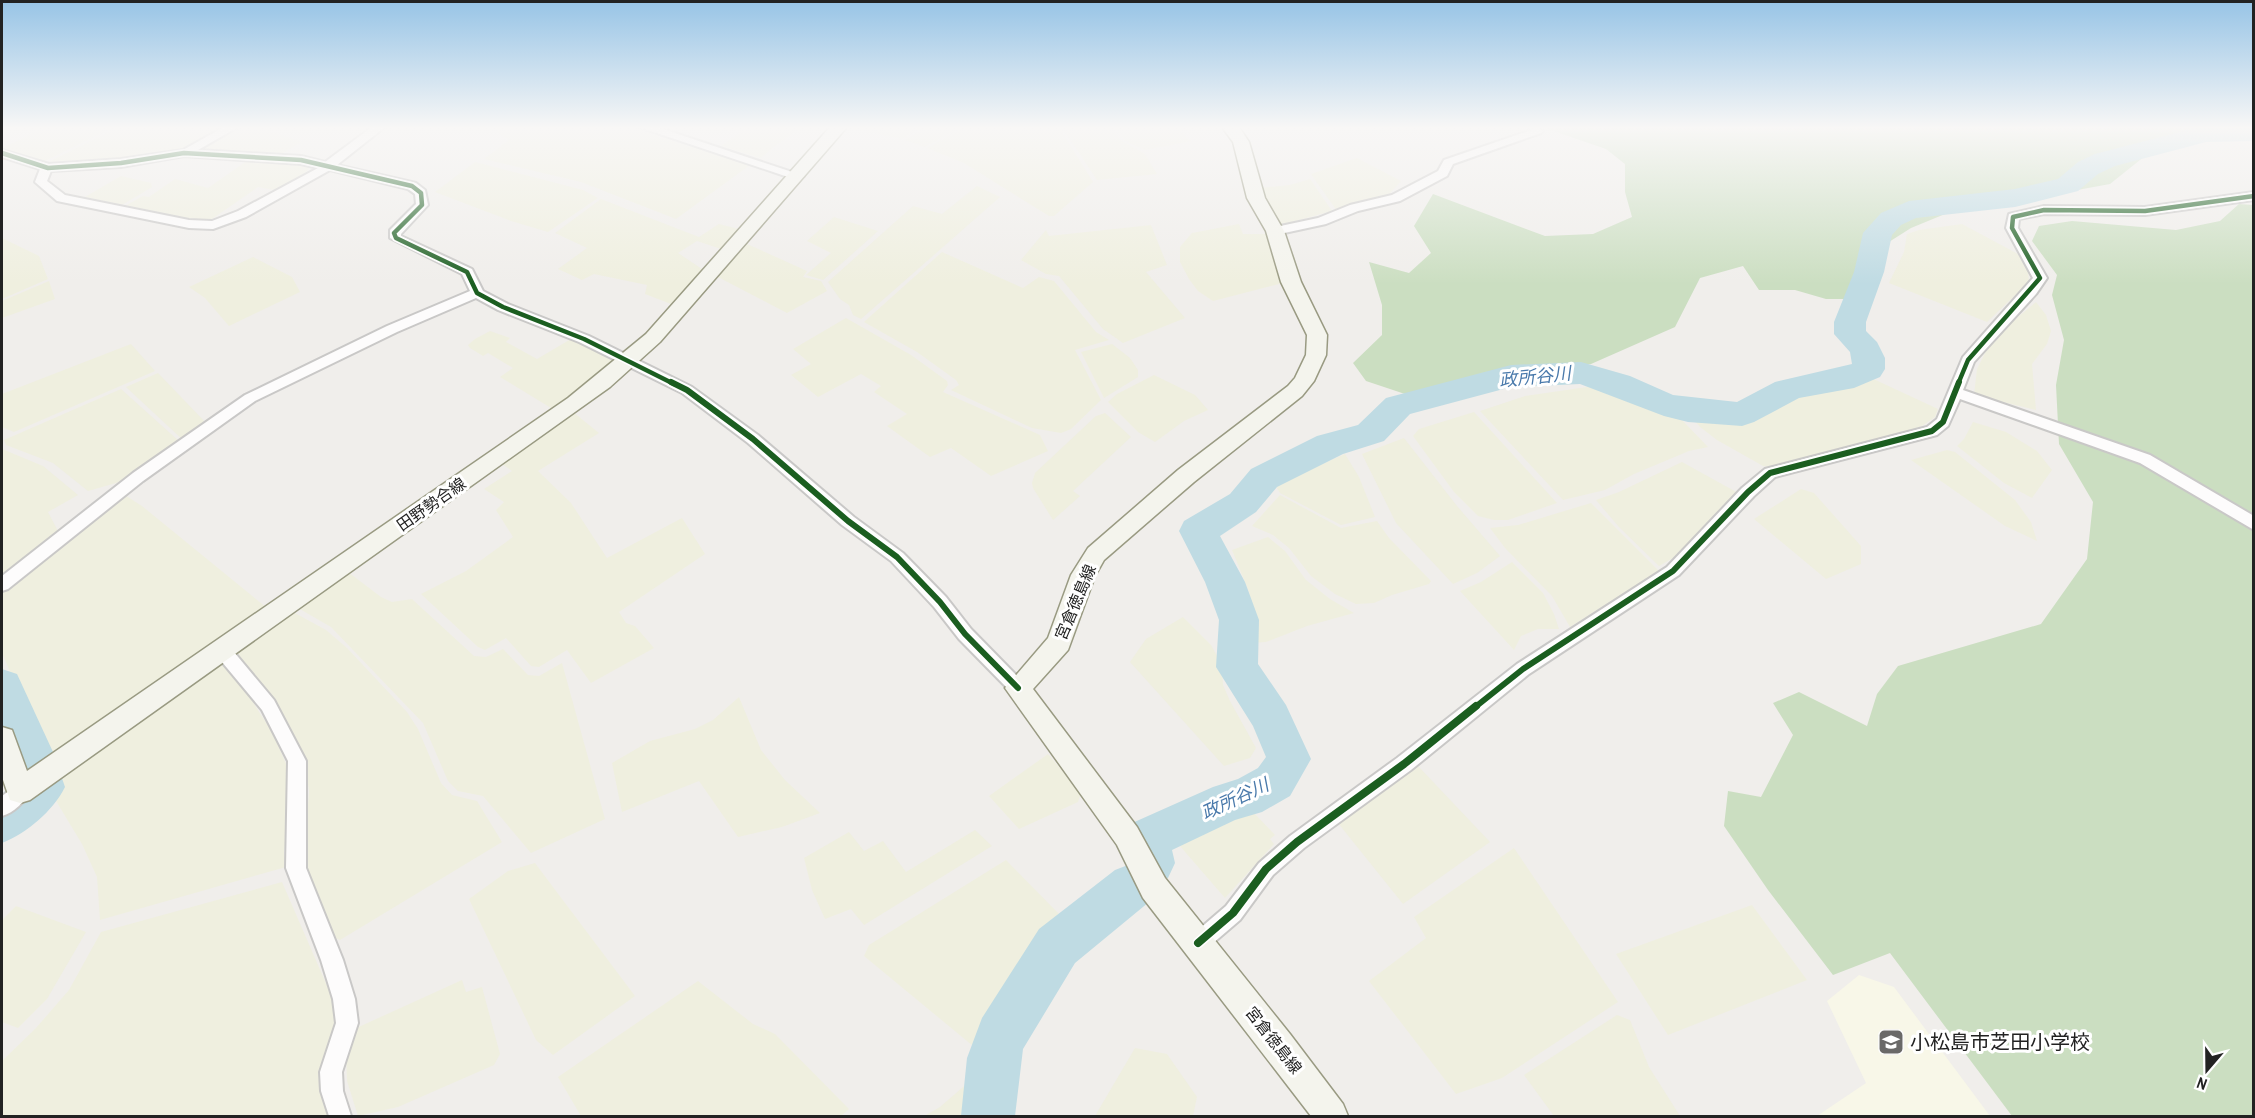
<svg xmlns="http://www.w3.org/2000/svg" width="2255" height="1118" viewBox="0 0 2255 1118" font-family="'Archivo Narrow','Noto Sans JP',sans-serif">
  <rect width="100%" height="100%" fill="#f0eeeb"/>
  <polygon fill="#f8f7e8" points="1859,975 1894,987 1990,1116 1817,1116 1866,1083 1827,1001"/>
  <g fill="#efefdf">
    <polygon points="32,127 114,127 43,162 2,148 30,135"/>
    <polygon points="119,127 224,127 184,148 151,156 111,162 46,163"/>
    <polygon points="240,127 258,127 302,142 281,154 194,151"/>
    <polygon points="489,127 628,127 750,165 676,219 581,182 484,159 509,140"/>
    <polygon points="748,127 800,127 760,158 721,146"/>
    <polygon points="846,127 921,127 902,139"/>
    <polygon points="927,127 962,127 925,147 905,140"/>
    <polygon points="965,127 1059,127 1093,182 1054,216 1049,216 964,163 927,148"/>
    <polygon points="1062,127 1110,127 1122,141 1145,154 1157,174 1097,180"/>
    <polygon points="1114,127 1176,127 1191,141 1145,150 1125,141"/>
    <polygon points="1357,158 1401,181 1385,199 1337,211 1311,174"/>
    <polygon points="248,160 293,162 311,167 294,183 280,191 258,187 212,219 193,221 125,206 143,196 149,197 175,179 208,188"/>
    <polygon points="475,162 583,190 598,198 548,232 511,221 435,192"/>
    <polygon points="121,176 151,183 152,187 122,205 85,197"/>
    <polygon points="1310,179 1332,211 1281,225 1261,188 1290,185"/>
    <polygon points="977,186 1000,197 861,319 853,315 849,305 840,299 828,282 913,206 942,214"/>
    <polygon points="601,199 699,237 719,224 739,229 721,249 697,241 678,253 702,269 671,304 645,294 647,285 594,274 582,280 558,269 587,248 555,233"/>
    <polygon points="834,217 878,231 823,280 806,275 831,253 807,241"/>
    <polygon points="1239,224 1243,234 1267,234 1273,242 1283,283 1213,301 1198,291 1189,279 1180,262 1180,247 1192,233"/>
    <polygon points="1962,224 2018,254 2028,271 2029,282 1987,322 1889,283 1904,252 1907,234 1919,230"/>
    <polygon points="1151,225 1167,265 1146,272 1185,318 1123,343 1103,329 1059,276 1046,274 1021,260 1046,230 1049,236"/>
    <polygon points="2,238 39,256 48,279 2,299"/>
    <polygon points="745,243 807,271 803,277 821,281 827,291 787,313 716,276"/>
    <polygon points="942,252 1023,288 1039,277 1054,281 1096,332 1109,340 1075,350 1101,400 1071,429 1061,433 1032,428 951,390 959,385 956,380 917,352 864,322"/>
    <polygon points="253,257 292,277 300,292 229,326 205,298 189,287"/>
    <polygon points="49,281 55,299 2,318 2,301"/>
    <polygon points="2036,302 2046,315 2051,331 2047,344 2032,364 2036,410 1974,395 1977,369 1985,353 2012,322"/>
    <polygon points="846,318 911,355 947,381 948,385 943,392 1040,435 1048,451 991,476 951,448 930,457 887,426 907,414 874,392 881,386 861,374 818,397 791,375 811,364 793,349"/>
    <polygon points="490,331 510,338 506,342 537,359 571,339 612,358 614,364 557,406 551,408 500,377 513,368 488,353 483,356 470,348 468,345 475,339"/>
    <polygon points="131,344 155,371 14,432 2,427 2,394"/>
    <polygon points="1112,344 1130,358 1138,370 1138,377 1104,398 1081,352"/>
    <polygon points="158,373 207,424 183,440 126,387"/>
    <polygon points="1154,375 1195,395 1208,410 1184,421 1155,442 1138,432 1108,402 1117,394"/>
    <polygon points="1867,376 1938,409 1935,417 1922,426 1880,441 1772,467 1763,466 1717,440 1700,427 1687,412 1741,416 1770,406 1813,385 1833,379 1857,379"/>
    <polygon points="1587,387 1604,388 1653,410 1681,419 1708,447 1689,451 1634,474 1605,490 1563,500 1480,411 1525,396"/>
    <polygon points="121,389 180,442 136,474 116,483 88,491 53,463 6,445 4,440"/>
    <polygon points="573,412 599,433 538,471 571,503 607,558 682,518 705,554 619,612 626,623 635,626 654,648 591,683 567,650 539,667 531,666 506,638 485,650 478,647 421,594 466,571 513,537 496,510 504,502 484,489 512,471 499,462"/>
    <polygon points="1474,412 1557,503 1508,520 1494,520 1478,516 1454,492 1413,436 1419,429"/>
    <polygon points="1105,413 1131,437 1073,491 1080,496 1053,520 1033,488 1032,483 1035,473 1096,416"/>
    <polygon points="1973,422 2006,432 2037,451 2052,470 2032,498 2004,483 1957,446 1964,439"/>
    <polygon points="1404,438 1457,506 1500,556 1477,573 1453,584 1396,523 1362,454"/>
    <polygon points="2,449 43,466 78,495 48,512 59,533 2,580"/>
    <polygon points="1947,450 1955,452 2015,500 2031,522 2037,541 2005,526 1911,460"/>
    <polygon points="1345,454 1359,477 1375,517 1341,525 1280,493 1275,485"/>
    <polygon points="1682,462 1749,499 1680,554 1659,566 1619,527 1596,500 1619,492"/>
    <polygon points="1801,489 1814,493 1861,546 1861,564 1826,579 1754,519"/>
    <polygon points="123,494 142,506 267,608 54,757 46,754 2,653 2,592"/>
    <polygon points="1280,495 1341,528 1377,521 1389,538 1431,581 1429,584 1392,595 1374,603 1356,604 1335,594 1311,576 1289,548 1273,535 1252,526"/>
    <polygon points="1591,503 1659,571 1570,627 1552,596 1505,548 1490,528 1518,525"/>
    <polygon points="1268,537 1285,551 1306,580 1330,599 1354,613 1307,626 1266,642 1251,643 1253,613 1249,592 1232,550"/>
    <polygon points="1512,562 1543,593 1554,614 1559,629 1538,629 1521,636 1514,650 1460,591 1481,582"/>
    <polygon points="348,572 381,597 392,602 412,599 474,656 486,657 503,649 528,675 539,676 562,663 605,819 531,853 483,796 458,791 448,781 423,723 331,627 298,608"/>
    <polygon points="293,612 326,630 347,648 407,712 418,729 441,783 452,795 477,801 502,842 340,940 333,937 328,929 304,861 309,791 304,756 276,702 236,653"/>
    <polygon points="1183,617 1211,645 1222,665 1223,685 1230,701 1256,748 1250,758 1224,766 1130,662 1146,639"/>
    <polygon points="220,662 247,693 274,735 286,764 290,792 290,820 284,851 286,867 100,920 97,877 82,844 50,791 48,782"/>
    <polygon points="739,697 761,750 785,780 820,813 782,827 738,837 699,781 622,812 612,763 650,741 695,729 713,720"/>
    <polygon points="1048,754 1081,793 1078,802 1019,829 989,796"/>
    <polygon points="1418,766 1490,842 1403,904 1338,823"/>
    <polygon points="1252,811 1275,835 1270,839 1274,844 1225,898 1173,838 1205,824"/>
    <polygon points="975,830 992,846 864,925 851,909 825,919 812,890 804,858 849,832 864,851 883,841 906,872"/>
    <polygon points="1514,848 1618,1002 1502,1078 1456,1094 1369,981 1426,938 1414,917"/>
    <polygon points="1006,860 1064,919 973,1046 864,956 869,945"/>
    <polygon points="535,863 635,996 553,1055 536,1040 469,899 508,871"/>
    <polygon points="282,882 331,995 335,1021 322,1073 321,1096 329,1116 2,1116 2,1061 36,1028 69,990 101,932"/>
    <polygon points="1752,905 1807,980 1668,1035 1616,954"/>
    <polygon points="16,906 86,932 47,999 18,1028 2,1022 2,920"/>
    <polygon points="462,980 466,992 482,987 500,1054 494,1065 398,1107 358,1116 347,1081 346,1053 352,1030"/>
    <polygon points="698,981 753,1024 775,1034 849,1109 841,1116 581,1116 558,1077"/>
    <polygon points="1617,1015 1630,1020 1649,1067 1680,1116 1554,1116 1524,1075"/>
    <polygon points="1135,1048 1167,1054 1197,1097 1193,1116 1095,1116"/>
    <polygon points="970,1081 968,1116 924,1116 940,1107"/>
  </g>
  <g fill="#cbdec1">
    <polygon points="1542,127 2203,127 2178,135 2145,156 2110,184 2050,195 1996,193 1911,228 1881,247 1879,273 1872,299 1826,299 1795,290 1759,290 1743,266 1700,278 1675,327 1591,364 1508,372 1417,398 1366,381 1353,363 1382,335 1382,305 1369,262 1409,273 1431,253 1414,226 1433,194 1545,236 1593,234 1632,217 1625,192 1625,164 1606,149"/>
    <polygon points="2239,204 2253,205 2253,1116 2012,1116 1890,953 1833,975 1768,890 1724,826 1728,791 1761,797 1793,735 1773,703 1799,692 1867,726 1877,694 1898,666 2041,624 2087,559 2093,502 2059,444 2056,385 2064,340 2052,295 2057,275 2032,241 2039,226 2072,221 2176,230 2220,221"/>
  </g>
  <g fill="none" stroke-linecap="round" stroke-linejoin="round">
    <g fill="#bfdbe3" fill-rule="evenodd">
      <polygon points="2199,127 2254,127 2254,141 2206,142 2115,166 2098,174 2078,191 2015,207 1916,218 1901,225 1892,235 1884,272 1866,322 1866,331 1877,342 1885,358 1885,369 1880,377 1854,388 1799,398 1754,422 1742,426 1688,422 1664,416 1580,384 1511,387 1410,414 1384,441 1343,454 1277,487 1256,512 1220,536 1245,582 1259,620 1258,664 1286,705 1311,759 1290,796 1262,812 1235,820 1172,850 1175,863 1168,878 1155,883 1149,902 1075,963 1023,1049 1015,1116 961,1116 967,1058 982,1018 1039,929 1115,870 1128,865 1124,839 1130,824 1213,787 1238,779 1258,768 1266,757 1253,726 1216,667 1219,620 1205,582 1179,531 1184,521 1230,494 1251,469 1317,436 1358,425 1386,398 1511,365 1581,362 1630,376 1673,395 1737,402 1775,382 1852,364 1850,352 1834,334 1834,322 1854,272 1863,233 1881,213 1909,201 2015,189 2058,179 2078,162 2095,154"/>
      <path d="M 2,669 L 17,674 L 53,752 L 65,787 C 53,811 27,833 2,843 L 2,794 L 17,780 L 2,735 Z"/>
    </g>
    <g stroke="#c9c8c7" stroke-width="4">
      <g id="minor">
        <path d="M 224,127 L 238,127 L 198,150 L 301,156 L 325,162 L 372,127 L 385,127 L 337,165 L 416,183 L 425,190 L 428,205 L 401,234 L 401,236 L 472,269 L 483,291 L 508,304 L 589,336 L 692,387 L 758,435 L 854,517 L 903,553 L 946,597 L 971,629 L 1024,683 L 1027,688 L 1024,693 L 1018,695 L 1012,693 L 959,639 L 934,607 L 891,561 L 842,525 L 748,443 L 682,393 L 579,342 L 498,310 L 476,298 L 397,332 L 255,401 L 143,481 L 8,589 L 2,591 L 2,576 L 133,473 L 245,395 L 387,326 L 470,291 L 462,274 L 390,238 L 390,230 L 416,204 L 415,194 L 408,189 L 330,170 L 246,217 L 213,229 L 189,228 L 57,201 L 35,182 L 40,169 L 2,157 L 2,150 L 49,164 L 121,159 L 183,150 ZM 184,156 L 301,164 L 318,168 L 238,211 L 212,221 L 189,220 L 65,195 L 47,181 L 51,171 L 121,167 Z"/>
        <polygon points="639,127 657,127 804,176 794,179"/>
        <polygon points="1537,128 1543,131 1541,133 1453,164 1447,176 1400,201 1358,211 1326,224 1275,235 1269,231 1271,228 1318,218 1350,205 1392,195 1438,171 1444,160"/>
        <polygon points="2254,192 2254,200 2145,215 2044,214 2019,219 2018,228 2047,278 2036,294 1974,362 1963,390 2150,455 2254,516 2254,530 2140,463 1960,399 1948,426 1937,435 1775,477 1754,496 1679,575 1529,674 1411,770 1304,848 1273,875 1240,920 1205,950 1198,953 1191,950 1187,943 1191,936 1226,906 1259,863 1290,836 1397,758 1517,664 1667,567 1742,488 1765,469 1927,427 1937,419 1963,357 2033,278 2006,228 2009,214 2044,206 2145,207"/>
        <polygon points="223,644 229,646 274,700 306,761 306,868 343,960 355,999 358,1023 342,1072 343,1091 351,1116 329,1116 321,1091 320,1072 336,1023 333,999 321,960 286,868 288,761 262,710 217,656 214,651 217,646"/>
        <path d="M 20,783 L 27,785 L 30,791 C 25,802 13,813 2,816 L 2,796 Z"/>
      </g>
    </g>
    <g stroke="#999a82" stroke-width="3">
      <g id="secondary">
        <polygon points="830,127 847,127 660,342 610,387 30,800 20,803 10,800 2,777 2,727 12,730 27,771 568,398 646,334"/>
        <polygon points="1222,127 1239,127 1249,142 1265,198 1284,231 1301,282 1327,335 1326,355 1314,381 1302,396 1194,482 1104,560 1095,576 1068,650 1033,689 1137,827 1165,878 1290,1034 1343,1104 1348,1116 1311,1116 1143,898 1117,845 1005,688 1048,638 1071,575 1088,548 1178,470 1288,386 1295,378 1306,355 1307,335 1281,282 1266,231 1247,198 1233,142"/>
      </g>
    </g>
    <use href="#minor" fill="#fdfcfc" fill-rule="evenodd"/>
    <use href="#secondary" fill="#f4f4ed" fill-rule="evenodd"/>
    <g stroke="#fff" stroke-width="8">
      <g id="cycleway-far2">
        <polyline points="2,153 48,168 121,163 184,153 301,160 412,186 421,193 422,205 394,233 396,238 467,272 477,293 503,307 584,339 674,384"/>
        <polyline points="1958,384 1968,360 2040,278 2012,228 2013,217 2044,210 2145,211 2254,196"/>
      </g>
    </g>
    <g stroke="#fff" stroke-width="10">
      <g id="cycleway-far1">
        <polyline points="671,382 687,390 753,439 848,521 897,557 940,602 965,634 1018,688"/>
        <polyline points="1474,708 1523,669 1673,571 1748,492 1770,473 1932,431 1943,422 1959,382"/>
      </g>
    </g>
    <g stroke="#fff" stroke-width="11">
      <polyline id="cycleway" points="1198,943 1233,913 1266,869 1297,842 1404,764 1476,706"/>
    </g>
    <use href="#cycleway-far2" stroke="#1b5e20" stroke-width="4.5"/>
    <use href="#cycleway-far1" stroke="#1b5e20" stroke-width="6"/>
    <use href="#cycleway" stroke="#1b5e20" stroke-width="8"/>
  </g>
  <linearGradient id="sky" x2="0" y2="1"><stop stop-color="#97c4e6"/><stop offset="0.45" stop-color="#f8f7f6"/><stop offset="1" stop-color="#f8f7f6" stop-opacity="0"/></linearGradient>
  <rect width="2255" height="284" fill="url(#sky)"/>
  <defs>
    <g id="school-square" transform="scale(1.35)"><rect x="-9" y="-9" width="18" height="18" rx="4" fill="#6a6968" stroke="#fff"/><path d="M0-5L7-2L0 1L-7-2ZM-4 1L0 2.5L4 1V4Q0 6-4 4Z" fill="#fff"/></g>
  </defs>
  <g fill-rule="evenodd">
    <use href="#school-square" x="1891" y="1042"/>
  </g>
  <g text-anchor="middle" stroke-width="6" stroke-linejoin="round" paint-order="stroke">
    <g font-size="16" fill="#222" stroke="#fff">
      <text transform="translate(431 504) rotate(-35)" y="6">田野勢合線</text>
      <text transform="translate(1075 602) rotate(-67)" y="6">宮倉徳島線</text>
      <text transform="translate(1274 1040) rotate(52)" y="6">宮倉徳島線</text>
    </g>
    <g font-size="18" font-style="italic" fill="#4a7aab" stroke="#fff">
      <text transform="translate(1535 377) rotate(-6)" y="6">政所谷川</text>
      <text transform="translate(1235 799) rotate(-25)" y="6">政所谷川</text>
    </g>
    <g font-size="20" fill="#222" stroke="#fff" text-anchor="start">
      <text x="1910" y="1049">小松島市芝田小学校</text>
    </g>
  </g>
  <rect width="2255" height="1118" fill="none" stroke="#222222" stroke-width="6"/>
  <g transform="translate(2207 1070) rotate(200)" stroke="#ffffff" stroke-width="4.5" paint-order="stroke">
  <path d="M0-4.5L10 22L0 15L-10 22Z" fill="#222222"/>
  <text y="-9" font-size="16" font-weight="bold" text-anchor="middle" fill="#222222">N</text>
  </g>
</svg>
